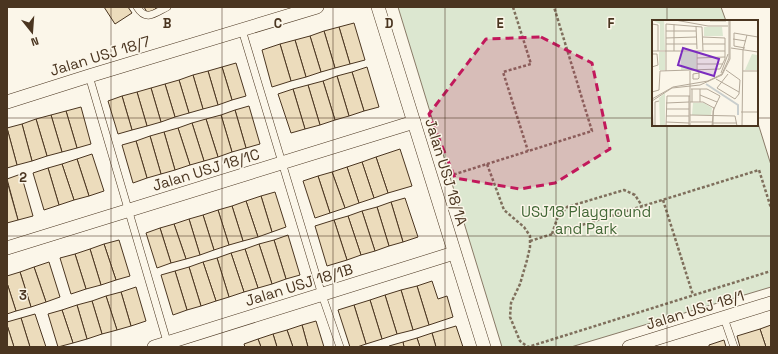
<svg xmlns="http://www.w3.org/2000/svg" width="778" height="354" viewBox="0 0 778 354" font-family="'Space Grotesk',sans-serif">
  <rect width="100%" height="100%" fill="#fbf6e9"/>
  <polygon fill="#dce7d0" stroke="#887966" points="398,7 721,7 726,21 653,21 653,125 757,125 757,120 771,165 771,287 571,347 502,347"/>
  <g fill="#ecdcbc" stroke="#4a3520">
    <polygon points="104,7 128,7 132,13 115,24"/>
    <polygon points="144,7 158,7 148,14"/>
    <polygon points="354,23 365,60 350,64 339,27"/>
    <polygon points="339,27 350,64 335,68 324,31"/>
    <polygon points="324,31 335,68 321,72 310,36"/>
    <polygon points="310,36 321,72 306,77 295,40"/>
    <polygon points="295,40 306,77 291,81 280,44"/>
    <polygon points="280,44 291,81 272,87 262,50"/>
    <polygon points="236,63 246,96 232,100 222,67"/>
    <polygon points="222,67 232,100 218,105 208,71"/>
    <polygon points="367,67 379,107 364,111 352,72"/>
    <polygon points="208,71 218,105 203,109 193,75"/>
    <polygon points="352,72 364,111 349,116 337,76"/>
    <polygon points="193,75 203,109 189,113 179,80"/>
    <polygon points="337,76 349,116 335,120 323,81"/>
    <polygon points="179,80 189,113 175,117 165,84"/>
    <polygon points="323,81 335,120 320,125 308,85"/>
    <polygon points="165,84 175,117 161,122 151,88"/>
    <polygon points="308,85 320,125 305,129 293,89"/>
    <polygon points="151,88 161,122 147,126 137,92"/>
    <polygon points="293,89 305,129 291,133 278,94"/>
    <polygon points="137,92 147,126 132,130 122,96"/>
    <polygon points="122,96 132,130 118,134 108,101"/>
    <polygon points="249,106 260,144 246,148 235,110"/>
    <polygon points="81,107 91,144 77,148 66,111"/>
    <polygon points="235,110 246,148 232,152 221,115"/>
    <polygon points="66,111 77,148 62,152 51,115"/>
    <polygon points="51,115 62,152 47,156 36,119"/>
    <polygon points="221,115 232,152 218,157 206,119"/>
    <polygon points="36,119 47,156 32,161 22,124"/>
    <polygon points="206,119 218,157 204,161 192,123"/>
    <polygon points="192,123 204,161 190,165 178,128"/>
    <polygon points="22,124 32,161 17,165 7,128"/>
    <polygon points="7,128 17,165 7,168"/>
    <polygon points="178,128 190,165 175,170 164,132"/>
    <polygon points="164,132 175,170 161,174 150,136"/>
    <polygon points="150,136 161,174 147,178 136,141"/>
    <polygon points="136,141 147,178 133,183 122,145"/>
    <polygon points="400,149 412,186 388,193 376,157"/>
    <polygon points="92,154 104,191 89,196 77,159"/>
    <polygon points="376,157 388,193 374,198 362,162"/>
    <polygon points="77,159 89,196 74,200 62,164"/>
    <polygon points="362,162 374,198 359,203 347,167"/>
    <polygon points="62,164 74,200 59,205 48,168"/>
    <polygon points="347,167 359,203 345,208 332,172"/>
    <polygon points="48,168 59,205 44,210 33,173"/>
    <polygon points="332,172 345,208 330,213 318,176"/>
    <polygon points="21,174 33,216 18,220 7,179"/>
    <polygon points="318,176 330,213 315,218 303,181"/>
    <polygon points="7,181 18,220 7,223"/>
    <polygon points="275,192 286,227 272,232 261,196"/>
    <polygon points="261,196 272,232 258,237 246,201"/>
    <polygon points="405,198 418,237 403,242 391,202"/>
    <polygon points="246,201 258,237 243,241 232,206"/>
    <polygon points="391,202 403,242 389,246 377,207"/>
    <polygon points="232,206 243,241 229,245 218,210"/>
    <polygon points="377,207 389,246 375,251 362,211"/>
    <polygon points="218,210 229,245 214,250 203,215"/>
    <polygon points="362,211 375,251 361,255 348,216"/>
    <polygon points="203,215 214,250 200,255 189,219"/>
    <polygon points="348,216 361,255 347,260 334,220"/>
    <polygon points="189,219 200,255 186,259 174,224"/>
    <polygon points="334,220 347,260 327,266 315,226"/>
    <polygon points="174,224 186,259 171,263 160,228"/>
    <polygon points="160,228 171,263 157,268 146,233"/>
    <polygon points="288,235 300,275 286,279 274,240"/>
    <polygon points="119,240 130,276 116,280 104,244"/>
    <polygon points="274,240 286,279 272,284 259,244"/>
    <polygon points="104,244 116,280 101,285 90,249"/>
    <polygon points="259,244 272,284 258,288 245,249"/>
    <polygon points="90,249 101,285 86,289 75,254"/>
    <polygon points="245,249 258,288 244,292 231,253"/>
    <polygon points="231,253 244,292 229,297 217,258"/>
    <polygon points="75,254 86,289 71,294 60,258"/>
    <polygon points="217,258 229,297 216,301 203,262"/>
    <polygon points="49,262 60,297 46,302 34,267"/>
    <polygon points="203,262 216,301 201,306 189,267"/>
    <polygon points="34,267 46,302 31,307 20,272"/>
    <polygon points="189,267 201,306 187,310 175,271"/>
    <polygon points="175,271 187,310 173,315 161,275"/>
    <polygon points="20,272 31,307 16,311 7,283 7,276"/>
    <polygon points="432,281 438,299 447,296 453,317 429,325 417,286"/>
    <polygon points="7,283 16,311 7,314"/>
    <polygon points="417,286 429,325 413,330 401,290"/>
    <polygon points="136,287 146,321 131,326 121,292"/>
    <polygon points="401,290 413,330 397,334 385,295"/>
    <polygon points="121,292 131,326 117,330 106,296"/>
    <polygon points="385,295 397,334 382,339 370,300"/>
    <polygon points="106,296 117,330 102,334 92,301"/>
    <polygon points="370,300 382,339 366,344 354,305"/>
    <polygon points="92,301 102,334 87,339 77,305"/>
    <polygon points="77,305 87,339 73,343 62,310"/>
    <polygon points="354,305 366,344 357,347 350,347 338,310"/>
    <polygon points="62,310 73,343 58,347 48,314"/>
    <polygon points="35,314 46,347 30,347 21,318"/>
    <polygon points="21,318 30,347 14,347 7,325 7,322"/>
    <polygon points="316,321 324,347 308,347 302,325"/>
    <polygon points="7,325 14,347 7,347"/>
    <polygon points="302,325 308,347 293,347 287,330"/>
    <polygon points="771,325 771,347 766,347 760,329"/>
    <polygon points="456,326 463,347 436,347 432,333"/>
    <polygon points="760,329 766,347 740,347 737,336"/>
    <polygon points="287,330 293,347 277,347 273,334"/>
    <polygon points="432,333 436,347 420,347 417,338"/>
    <polygon points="273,334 277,347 261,347 258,339"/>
    <polygon points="417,338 420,347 404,347 403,342"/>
    <polygon points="258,339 261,347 245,347 244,344"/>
    <polygon points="724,340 726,347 709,347 709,345"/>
    <polygon points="403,342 404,347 389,347 389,346"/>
  </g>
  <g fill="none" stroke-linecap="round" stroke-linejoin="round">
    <g stroke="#4a3520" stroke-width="8">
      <g id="lane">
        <path d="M 137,7 C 146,22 155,13 167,7"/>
        <polyline points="242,30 322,295 340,347"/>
        <polyline points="89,76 168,345"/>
        <polyline points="724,318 734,347"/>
      </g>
    </g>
    <g stroke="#4a3520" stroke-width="14">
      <g id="street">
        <polyline points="378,7 484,347"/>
        <polyline points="7,102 89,76 317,7"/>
        <polyline points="7,248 414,122"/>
        <polyline points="154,347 454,253"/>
        <polyline points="629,347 771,303"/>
      </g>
    </g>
    <g stroke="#7f6f5c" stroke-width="2.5" stroke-dasharray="3 2" stroke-linecap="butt">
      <polyline points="513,7 531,64 503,72 528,151"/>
      <polyline points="487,164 592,131 554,7"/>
      <polyline points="449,176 487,164 504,210 524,227 530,236 530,247 527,260 520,284 511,303 510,317 520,341 528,347 771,271"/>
      <polyline points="663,200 693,295"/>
      <polyline points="552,234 557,219 567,207 624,190 635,195 642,206"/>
      <polyline points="530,241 759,170 771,208"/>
    </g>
    <use href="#lane" stroke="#fbf6e9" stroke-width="7"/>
    <use href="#street" stroke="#fbf6e9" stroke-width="13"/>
  </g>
  <path fill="#c2185b" fill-opacity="0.2" stroke="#c2185b" stroke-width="3" stroke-dasharray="8 5" stroke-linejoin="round" d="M 541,37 L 592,63 L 610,149 L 555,183 L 520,189 L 455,178 L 429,114 L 486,39 Z"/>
  <path fill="none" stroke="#4a3520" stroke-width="1" stroke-opacity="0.55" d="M 111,7 L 111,347M 222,7 L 222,347M 333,7 L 333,347M 445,7 L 445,347M 556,7 L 556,347M 667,7 L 667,21M 7,118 L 653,118M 757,118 L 771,118M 667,125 L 667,347M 7,236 L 771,236"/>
  <g text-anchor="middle" stroke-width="3" stroke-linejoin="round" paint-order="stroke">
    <g font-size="15" fill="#4a3520" stroke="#fbf6e9">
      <text transform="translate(100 56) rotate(-17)" y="5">Jalan USJ 18/7</text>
      <text transform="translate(206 170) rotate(-17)" y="5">Jalan USJ 18/1C</text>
      <text transform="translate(446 172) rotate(73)" y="5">Jalan USJ 18/1A</text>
      <text transform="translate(299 285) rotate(-17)" y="5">Jalan USJ 18/1B</text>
      <text transform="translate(695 310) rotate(-17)" y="5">Jalan USJ 18/1</text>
    </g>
    <g font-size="15" fill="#436837" stroke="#fbf6e9">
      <text x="586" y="217">USJ18 Playground<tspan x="586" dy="17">and Park</tspan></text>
    </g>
  </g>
  <g transform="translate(652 20)">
    <rect width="106" height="106" fill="#fbf6e9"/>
    <path d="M 0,0 L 12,0 L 13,30 L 8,30 L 8,4 ZM 52,7 L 70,7 L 71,16 L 52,16 ZM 7,32 L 13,32 L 13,50 L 7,50 ZM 29,32 L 44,32 L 44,50 L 29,50 ZM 100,34 L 105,35 L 105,50 L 93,50 ZM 13,73 L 13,106 L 8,106 L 7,78 ZM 41,83 L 52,83 L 60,88 L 59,95 L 40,95 Z" fill="#dce7d0"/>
    <path fill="none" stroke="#c9cecd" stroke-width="2" d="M 54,64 L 86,85 L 86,95"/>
    <path fill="none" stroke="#b4a999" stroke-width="1" d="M 23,0 L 56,6 L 76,6M 58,1 L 74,1M 0,4 L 6,5 L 6,31M 22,4 L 22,31M 44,6 L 45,29M 14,11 L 44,11M 14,18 L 44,17M 81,19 L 94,21M 14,24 L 45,24M 51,24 L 73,24M 79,28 L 106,32M 93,28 L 82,26 L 82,13 L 106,17M 0,31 L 73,31M 45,31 L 45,51M 0,34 L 5,34 L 6,45 L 0,47M 45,38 L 73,37M 45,44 L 71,44M 74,50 L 88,60M 14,51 L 14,4 L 50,7 L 51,31M 47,51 L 47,58 L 46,59 L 41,59 L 41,54 L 47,53M 91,51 L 106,51M 69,53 L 76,34M 76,54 L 65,68 L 83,79 L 87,74 L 88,60M 64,59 L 87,72M 39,69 L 55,69 L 68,76M 40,69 L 40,82M 48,69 L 48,82M 0,72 L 7,70 L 8,51 L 68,49 L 73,39 L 73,18 L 51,17M 48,75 L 65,82M 0,79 L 21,67 L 56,61 L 70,54 L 77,38 L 77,0M 0,81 L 1,106M 0,81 L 20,68 L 48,65 L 70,55 L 78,39 L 78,0M 38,82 L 51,82 L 62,88M 14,83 L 37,82M 14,89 L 37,89M 89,92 L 106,92M 38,95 L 83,96 L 85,106M 14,96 L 37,96M 14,102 L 37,103M 39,102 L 60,102M 61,103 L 85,103M 3,106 L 3,82 L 7,81M 14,106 L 15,76 L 38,76M 37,106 L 37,76M 38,106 L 38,51M 60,106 L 62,87M 61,106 L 61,91 L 68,76M 90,106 L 91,30 L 95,15"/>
    <path fill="#7b2cbf" fill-opacity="0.15" stroke="#7b2cbf" stroke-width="2" d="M 31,28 L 67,39 L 62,56 L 26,45 Z"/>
    <rect width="106" height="106" fill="none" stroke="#4a3520" stroke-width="2"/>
  </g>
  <g font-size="13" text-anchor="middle" font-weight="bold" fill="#4a3520" stroke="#fbf6e9" stroke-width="3" stroke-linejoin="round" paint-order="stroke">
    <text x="167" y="28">B</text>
    <text x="278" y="28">C</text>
    <text x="389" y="28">D</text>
    <text x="500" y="28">E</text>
    <text x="611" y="28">F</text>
    <text x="23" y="182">2</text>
    <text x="23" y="300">3</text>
  </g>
  <rect width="778" height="354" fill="none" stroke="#4a3520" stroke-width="16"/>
  <g transform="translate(32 32) rotate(163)" stroke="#fbf6e9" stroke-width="3" paint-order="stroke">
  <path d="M0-3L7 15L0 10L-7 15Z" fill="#4a3520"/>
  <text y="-6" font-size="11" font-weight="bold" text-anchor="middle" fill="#4a3520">N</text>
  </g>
</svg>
